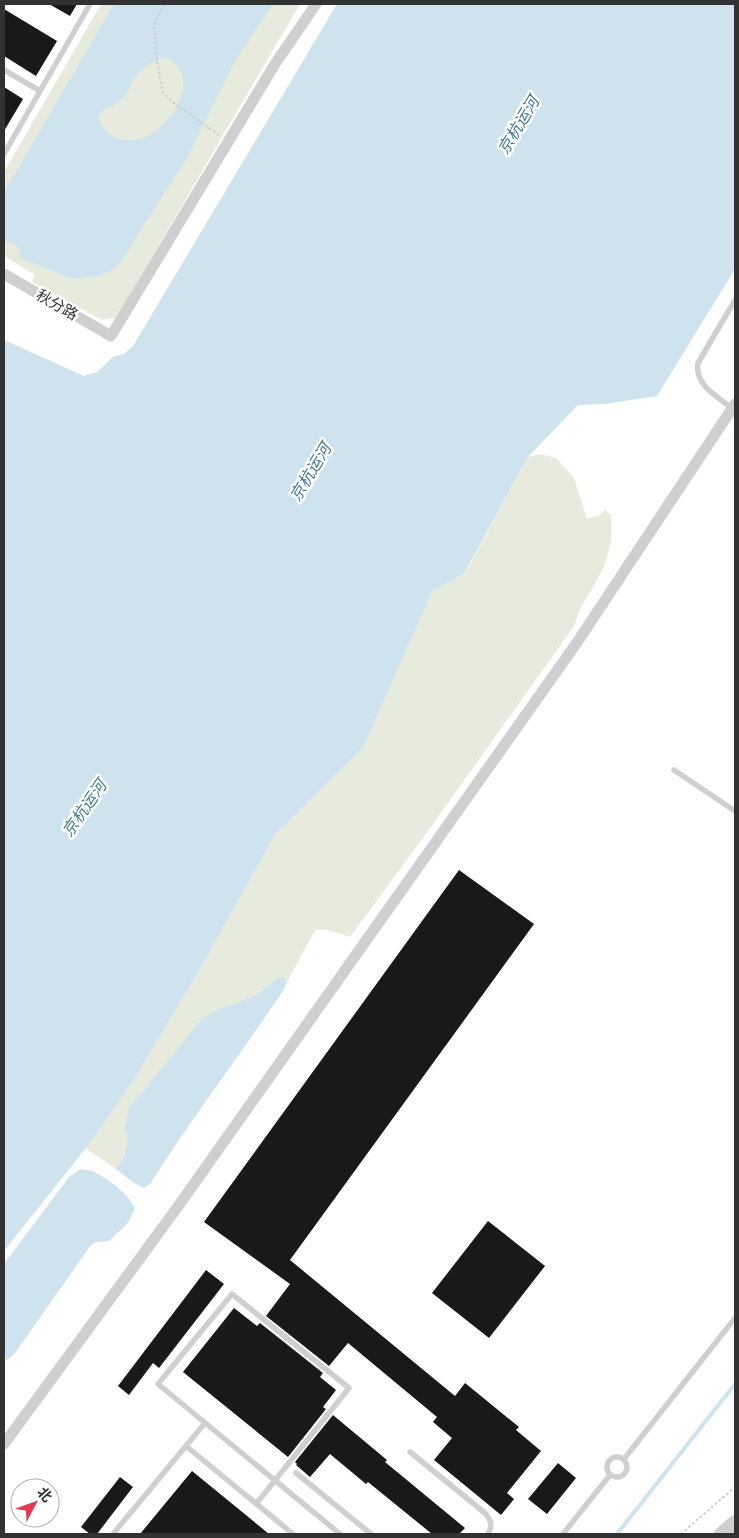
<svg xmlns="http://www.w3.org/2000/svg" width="739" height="1538" viewBox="0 0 739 1538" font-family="Jost,'Noto Sans SC',sans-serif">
  <rect width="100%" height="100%" fill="#fff"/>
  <g fill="#e6ebde">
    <polygon points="101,4 300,4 116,318 102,320 32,282 35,275 4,256 4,172"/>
    <path d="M 540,454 L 556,458 L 574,478 L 587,519 L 600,515 L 605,510 L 611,515 L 611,541 L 606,561 L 601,573 L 580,609 L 574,626 L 428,831 L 350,937 L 325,929 L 315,930 L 287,982 L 284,977 C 272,979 266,989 256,995 C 245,1002 231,1006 218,1009 L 128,1108 L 125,1128 L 129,1140 L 125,1155 L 116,1169 L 85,1148 L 135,1078 L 200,969 L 275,835 L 363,748 L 432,592 L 465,574 L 528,457 Z"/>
  </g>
  <g fill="#cee3ed" fill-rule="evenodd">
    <path d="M 114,4 L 273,4 L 234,63 L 187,158 L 120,263 L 111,271 L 98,276 L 73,279 L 24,260 L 18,255 L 21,249 L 4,239 L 4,192 ZM 166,57 C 171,60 176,64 180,70 C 194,94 164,133 140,139 C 133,141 121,141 114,137 C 110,135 106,130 103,127 C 100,123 97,117 101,113 C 105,108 117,104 123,98 C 128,92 129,88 133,81 C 139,69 153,61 166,57 Z"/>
    <polygon points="337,4 735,4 735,269 657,396 605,404 578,405 528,457 464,574 432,592 363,748 275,835 200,969 135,1078 89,1144 4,1251 4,340 84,376 97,372 113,357 124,354 133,346"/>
    <path d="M 284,977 L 287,982 L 283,991 C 239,1056 192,1118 150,1184 L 144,1188 L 134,1183 L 116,1169 L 125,1155 L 128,1140 L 125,1128 L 128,1108 L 145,1089 L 201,1020 L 218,1009 L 233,1005 L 256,995 L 278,978 Z"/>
    <path d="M 81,1169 C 86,1170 92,1170 96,1173 C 110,1180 128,1194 135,1208 L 128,1223 L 109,1241 L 97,1242 L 91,1245 L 15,1353 L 7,1360 L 4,1358 L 4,1264 L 69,1177 Z"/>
  </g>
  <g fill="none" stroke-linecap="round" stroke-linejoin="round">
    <polyline stroke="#cee3ed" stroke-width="4" points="617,1534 735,1384"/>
  </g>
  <g fill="#191919">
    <polygon points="49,4 77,4 70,16"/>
    <polygon points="4,9 57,41 36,76 4,56"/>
    <polygon points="4,87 23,99 4,131"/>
    <polygon points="459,870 534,924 290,1260 455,1396 465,1383 519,1427 516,1430 541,1451 507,1493 514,1499 501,1515 434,1460 452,1438 433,1422 437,1417 348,1343 329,1366 266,1316 290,1284 204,1222"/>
    <polygon points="488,1221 545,1266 489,1338 432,1293"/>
    <polygon points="206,1270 224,1284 159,1368 153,1363 129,1395 118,1386"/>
    <polygon points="234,1308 257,1326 260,1323 323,1373 320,1377 336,1390 323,1407 326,1409 288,1457 183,1372"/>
    <polygon points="333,1415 387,1460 385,1462 465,1528 459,1534 432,1534 368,1482 366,1484 330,1454 310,1477 296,1465 297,1464 295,1462"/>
    <polygon points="558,1463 576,1478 547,1514 528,1499"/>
    <polygon points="192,1471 269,1534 140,1534"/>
    <polygon points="120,1477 133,1487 97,1534 90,1534 81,1527"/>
  </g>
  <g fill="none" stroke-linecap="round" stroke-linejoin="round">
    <g stroke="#ccc" stroke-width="2" stroke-dasharray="2.5 2.5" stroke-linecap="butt">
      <polyline points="164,4 154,26 157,62 163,93 175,104 219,135"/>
      <polyline points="681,1534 735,1487"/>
    </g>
    <g stroke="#cfcfcf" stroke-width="5.5">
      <polyline points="4,70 40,91"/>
      <polyline points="4,154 90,4"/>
      <path d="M 733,409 C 718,397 694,385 698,363 L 735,300"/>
      <polyline points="674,770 735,811"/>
      <polyline points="186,1446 293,1534"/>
      <path d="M 410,1452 L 485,1513 C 491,1520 493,1526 488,1534"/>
      <circle cx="617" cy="1467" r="10"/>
      <polyline points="624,1459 735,1318"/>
      <polyline points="296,1473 371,1534"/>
      <path d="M 256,1504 L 349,1388 L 232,1294 L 158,1384 C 219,1434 279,1484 340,1534"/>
      <polyline points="113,1534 205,1423"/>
      <polyline points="563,1534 610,1475"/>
    </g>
    <g stroke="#cfcfcf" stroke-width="11">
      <polyline points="4,274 111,336 275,64 316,4"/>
      <polyline points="4,1444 179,1205 578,641 735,404"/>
    </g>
    <polyline stroke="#cfcfcf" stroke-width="14" points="721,1534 735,1522"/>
  </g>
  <g text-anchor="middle" stroke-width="5" stroke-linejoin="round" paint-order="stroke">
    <g font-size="15" fill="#323232" stroke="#fff">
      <text transform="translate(57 305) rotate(30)" y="5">秋分路</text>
    </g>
    <g font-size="16" font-style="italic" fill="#407a93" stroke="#fff">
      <text transform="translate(518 125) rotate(-59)" y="6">京杭运河</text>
      <text transform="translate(310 472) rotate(-59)" y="6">京杭运河</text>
      <text transform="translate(84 808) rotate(-55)" y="6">京杭运河</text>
    </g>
  </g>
  <rect width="739" height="1538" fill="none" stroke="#323232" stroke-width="10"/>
  <g transform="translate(35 1503) rotate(49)"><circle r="24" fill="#ffffff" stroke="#adadad"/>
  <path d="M0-4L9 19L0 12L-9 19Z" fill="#e23a54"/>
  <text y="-8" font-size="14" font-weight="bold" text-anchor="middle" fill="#323232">北</text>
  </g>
</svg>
